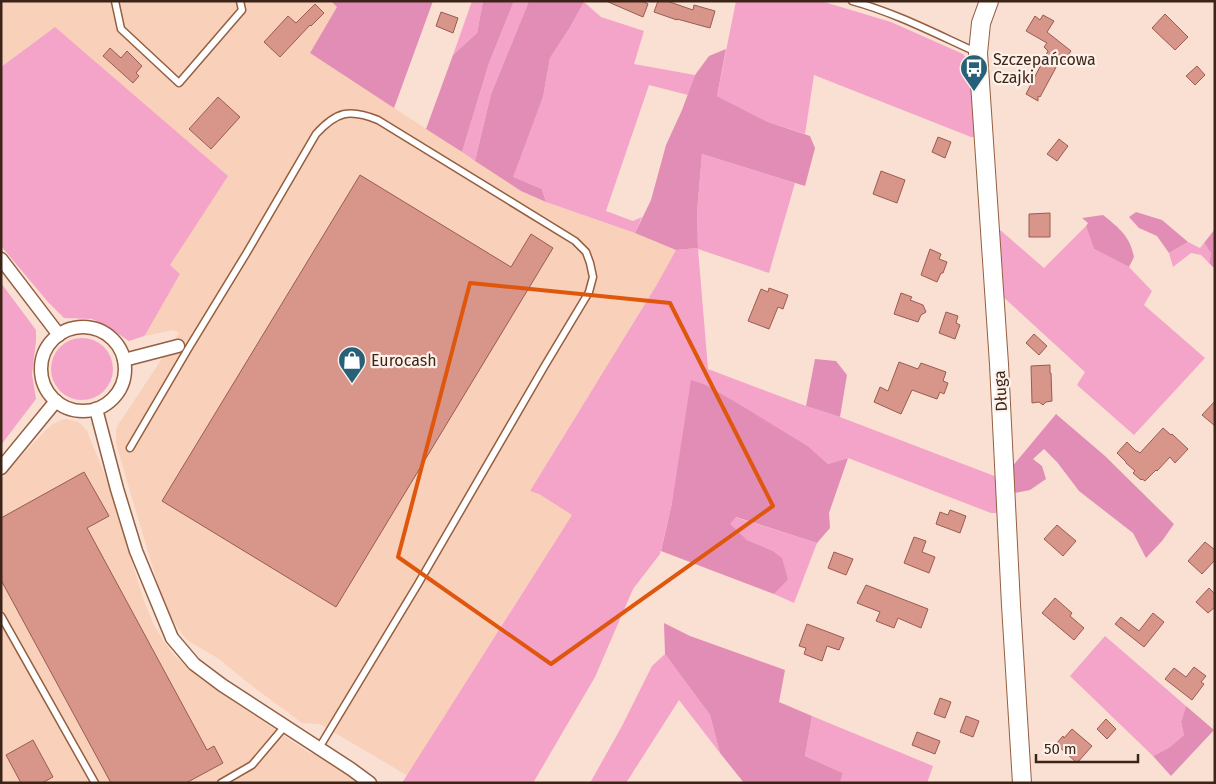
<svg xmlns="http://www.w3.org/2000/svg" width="1216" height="784" viewBox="0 0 1216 784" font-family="'Fira Sans',sans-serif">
  <rect width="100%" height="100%" fill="#f9e0d3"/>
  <g fill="#f9d0b9">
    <polygon points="1,1 331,1 337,7 310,53 521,191 546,202 635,233 676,250 656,286 530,491 539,494 572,515 408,776 320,724 302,723 247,682 219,659 187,640 177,627 169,613 162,598 137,515 116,443 116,430 118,425 179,333 174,330 144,336 180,274 170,265 55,27 1,67"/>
    <polygon points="66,419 75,421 80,423 87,431 105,475 144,601 154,625 165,643 175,656 199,678 308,752 317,755 359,783 1,783 1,479 22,455 51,425 61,420"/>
  </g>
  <g fill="#f4a4c9">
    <polygon points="472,1 483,1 477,33 453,55"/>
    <polygon points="514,1 529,1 491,94 475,161 462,152 489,63"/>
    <polygon points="736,1 821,1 891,22 963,54 971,64 978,137 971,137 814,75 805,134 768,122 717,96"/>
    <polygon points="584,2 601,17 644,31 634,64 695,75 688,95 649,85 606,211 633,221 642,217 635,233 546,202 542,189 512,177 543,97 550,58 569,29"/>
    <polygon points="55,27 228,176 170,265 180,274 145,335 144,336 129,341 108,327 92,319 64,318 48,302 1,246 1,67"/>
    <polygon points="702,154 795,183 769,273 698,249 708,369 806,406 840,417 997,477 1001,513 991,513 848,458 828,464 809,447 672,503 660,554 633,589 595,677 533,783 402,783 572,515 539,494 530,491 656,286 676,250 698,248 697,212"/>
    <polygon points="1086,226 1094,249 1129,267 1152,291 1144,305 1205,358 1134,435 1077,385 1085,372 1001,295 999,229 1044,268"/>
    <polygon points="1188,242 1200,248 1204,243 1211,253 1209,263 1201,255 1191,253 1173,267 1169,253"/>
    <polygon points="1,283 36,330 36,341 32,374 36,399 1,445"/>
    <circle cx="82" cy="369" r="31"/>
    <polygon points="735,517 817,543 794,603 774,594 788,580 771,550 747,540 729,525"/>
    <polygon points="1105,636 1186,706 1181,722 1184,735 1170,747 1153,756 1070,676"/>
    <polygon points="665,654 710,715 720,753 679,700 626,783 590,783 622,726 652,666"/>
    <polygon points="812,716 933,766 927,783 869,783 866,782 865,783 840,783 843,773 805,756"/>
  </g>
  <g fill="#e28db5">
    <polygon points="331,1 433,1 394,108 310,53 337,7"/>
    <polygon points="483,1 514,1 489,63 462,152 426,129 453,55 477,33"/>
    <polygon points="529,1 584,2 569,29 550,58 543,97 513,177 542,189 546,202 521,191 475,161 491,94"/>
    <polygon points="726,49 717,96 768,122 810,136 815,148 805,186 702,154 697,212 698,248 676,250 635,233 651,200 666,145 682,110 695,75 709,56"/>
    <polygon points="1136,212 1162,220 1188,242 1169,253 1157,236 1139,228 1129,217"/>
    <path d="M 1103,215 C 1119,228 1130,236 1134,257 L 1129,267 L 1094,249 L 1086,226 L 1088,223 L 1082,218 Z"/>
    <polygon points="1215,229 1215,269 1209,263 1211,253 1204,243"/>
    <polygon points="815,359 836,361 847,375 840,417 806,406"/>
    <polygon points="691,380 706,385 747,409 809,447 828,464 848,458 829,513 830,528 817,543 736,517 730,524 747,540 771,550 782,558 788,580 774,594 661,551 672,503"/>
    <polygon points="1056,414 1105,456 1174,524 1162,541 1146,558 1133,533 1079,491 1057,462 1044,449 1033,459 1042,466 1046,479 1030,490 1014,493 1011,468"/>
    <polygon points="664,623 690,636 785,670 779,702 812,716 805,756 843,773 840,783 744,783 720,753 710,715 665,654"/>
    <polygon points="1186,706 1214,730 1171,776 1153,756 1170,747 1184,735 1181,722"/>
  </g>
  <g fill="#d89589" stroke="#9a5c52">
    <polygon points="606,1 642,1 648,4 643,17"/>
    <polygon points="658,1 667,1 693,10 694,5 715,11 710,28 677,19 677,20 654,12"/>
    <polygon points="315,4 324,13 311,26 310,25 280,57 264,42 288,16 296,23"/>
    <polygon points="441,12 458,18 453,33 436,26"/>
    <polygon points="1165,14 1188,37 1175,50 1152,28"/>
    <polygon points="1043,15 1054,21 1047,32 1071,51 1063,62 1060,60 1040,97 1038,96 1038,101 1026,94 1048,51 1044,47 1047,43 1026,31 1035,16 1040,20"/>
    <polygon points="110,48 121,58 127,51 142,66 136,73 139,76 133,83 103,56"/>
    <polygon points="1197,66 1205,75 1195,85 1186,76"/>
    <polygon points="218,97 240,117 211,149 189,129"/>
    <polygon points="938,137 951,142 945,158 932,152"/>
    <polygon points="1059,139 1068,146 1057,161 1047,154"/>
    <polygon points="881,171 905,180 897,203 873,194"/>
    <polygon points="360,175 511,267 531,234 553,248 336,607 162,501"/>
    <polygon points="1050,213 1050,237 1029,237 1029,214"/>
    <polygon points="930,249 941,254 939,259 947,262 943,273 941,273 937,282 921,275"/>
    <polygon points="769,288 788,295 783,309 778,307 769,329 748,321 761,289 768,292"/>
    <polygon points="901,293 912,297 910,300 923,305 926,312 921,315 918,322 894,314"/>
    <polygon points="946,312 958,316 956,323 960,325 955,339 939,333"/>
    <polygon points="1034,334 1047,346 1039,355 1026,343"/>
    <polygon points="899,362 918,369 921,363 946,372 943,381 948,383 944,394 940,392 937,399 912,390 901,414 874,402 880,387 888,391"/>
    <polygon points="1050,365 1050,373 1051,373 1052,401 1046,402 1043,405 1039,402 1032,403 1031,366"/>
    <polygon points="1215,401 1215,426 1202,415"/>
    <polygon points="1163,428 1171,435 1172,434 1188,449 1175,463 1170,457 1157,471 1156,470 1145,481 1142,479 1141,480 1133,473 1135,471 1126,463 1126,462 1117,453 1127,442 1136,451 1137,451 1140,453"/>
    <polygon points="84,472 109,516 87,528 207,750 214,746 223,763 186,783 111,783 1,580 1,518"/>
    <polygon points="950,510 966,516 960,533 936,524 940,512 948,515"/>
    <polygon points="1057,525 1076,541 1063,556 1044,539"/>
    <polygon points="914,537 926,541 922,552 935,557 929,573 904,563"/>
    <polygon points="1205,542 1215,550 1215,560 1202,574 1188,561"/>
    <polygon points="834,552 853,559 846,575 828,568"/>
    <polygon points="866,585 928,609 921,628 898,618 894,628 876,621 880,612 857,603"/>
    <polygon points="1209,588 1215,594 1215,607 1208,613 1196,602"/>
    <polygon points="1055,598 1072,613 1070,616 1084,628 1074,640 1042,613"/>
    <polygon points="1153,613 1164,622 1144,647 1115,624 1121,617 1139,631"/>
    <polygon points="807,624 844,638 839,650 827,646 822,661 804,654 806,648 799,646"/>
    <polygon points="1194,667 1206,676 1201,682 1204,684 1192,700 1165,679 1174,668 1186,677"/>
    <polygon points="940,698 951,702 945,718 934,714"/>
    <polygon points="966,716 979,721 973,737 960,732"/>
    <polygon points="1106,719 1116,729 1107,739 1097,729"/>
    <polygon points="1072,729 1092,746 1077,763 1056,744 1063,736 1064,738"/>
    <polygon points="917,732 940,741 935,754 912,745"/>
    <polygon points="33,740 53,777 42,783 21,783 6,755"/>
  </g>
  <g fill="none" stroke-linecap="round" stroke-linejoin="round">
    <g stroke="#945f40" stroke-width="9">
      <g id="lane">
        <polyline points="115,1 121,29 179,83 242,10 240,1"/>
        <path d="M 852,1 C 896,13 936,34 976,52"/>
        <path d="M 130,448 L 188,349 L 246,254 L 316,134 C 336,112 349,108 378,120 L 575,241 L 586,252 L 590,263 L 593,277 L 589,292 L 544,367 L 418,584 L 319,748"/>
        <polyline points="1,616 95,783"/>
        <polyline points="221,783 252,765 285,726"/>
      </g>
    </g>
    <g stroke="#945f40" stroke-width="15">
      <g id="street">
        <polyline points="1,259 59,335"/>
        <circle cx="83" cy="369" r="42"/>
        <polyline points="124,360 178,346"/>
        <polyline points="96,409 117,489 136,551 172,638 194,664 222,685 351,769 370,783"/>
        <polyline points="1,468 56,401"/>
      </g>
    </g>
    <g stroke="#945f40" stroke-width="20">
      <polyline id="secondary" points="989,1 981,23 978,53 999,364 1011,605 1022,783"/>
    </g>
    <use href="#lane" stroke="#fff" stroke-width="6"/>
    <use href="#street" stroke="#fff" stroke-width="12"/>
    <use href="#secondary" stroke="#fff" stroke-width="18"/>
  </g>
  <path fill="none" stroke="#df560d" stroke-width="4" stroke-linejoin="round" d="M 470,283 L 670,303 L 773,506 L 551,664 L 398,557 Z"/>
  <defs>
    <g id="bus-pin" transform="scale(1.4375)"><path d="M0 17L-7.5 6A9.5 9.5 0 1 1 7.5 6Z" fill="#276079" stroke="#fdf1ea"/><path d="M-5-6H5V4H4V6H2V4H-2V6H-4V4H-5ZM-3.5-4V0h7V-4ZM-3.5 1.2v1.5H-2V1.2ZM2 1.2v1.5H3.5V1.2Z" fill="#fff"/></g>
    <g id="shop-pin" transform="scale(1.4375)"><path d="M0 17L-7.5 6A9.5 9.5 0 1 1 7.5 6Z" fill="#276079" stroke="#fdf1ea"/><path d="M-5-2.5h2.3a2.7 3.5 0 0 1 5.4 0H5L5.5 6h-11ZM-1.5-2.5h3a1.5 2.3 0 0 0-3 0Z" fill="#fff"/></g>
  </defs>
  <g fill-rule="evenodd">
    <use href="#bus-pin" x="974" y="68"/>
    <use href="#shop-pin" x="352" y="360"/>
  </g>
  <g text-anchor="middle" stroke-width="4.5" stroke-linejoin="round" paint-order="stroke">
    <g font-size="16" fill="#3c2518" stroke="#fdf1ea" text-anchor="start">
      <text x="993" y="65">Szczepańcowa<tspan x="993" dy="18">Czajki</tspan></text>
      <text x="371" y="366">Eurocash</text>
    </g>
    <g font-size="16" fill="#3c2518" stroke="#fdf1ea">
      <text transform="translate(1000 391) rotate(-93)" y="6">Długa</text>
    </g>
  </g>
  <rect width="1216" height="784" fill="none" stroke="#3c2518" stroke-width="5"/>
  <path d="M1036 754v8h102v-8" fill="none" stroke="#3c2518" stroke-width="2.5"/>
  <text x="1044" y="754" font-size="15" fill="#3c2518" stroke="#fdf1ea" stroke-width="4" paint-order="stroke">50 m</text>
</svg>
